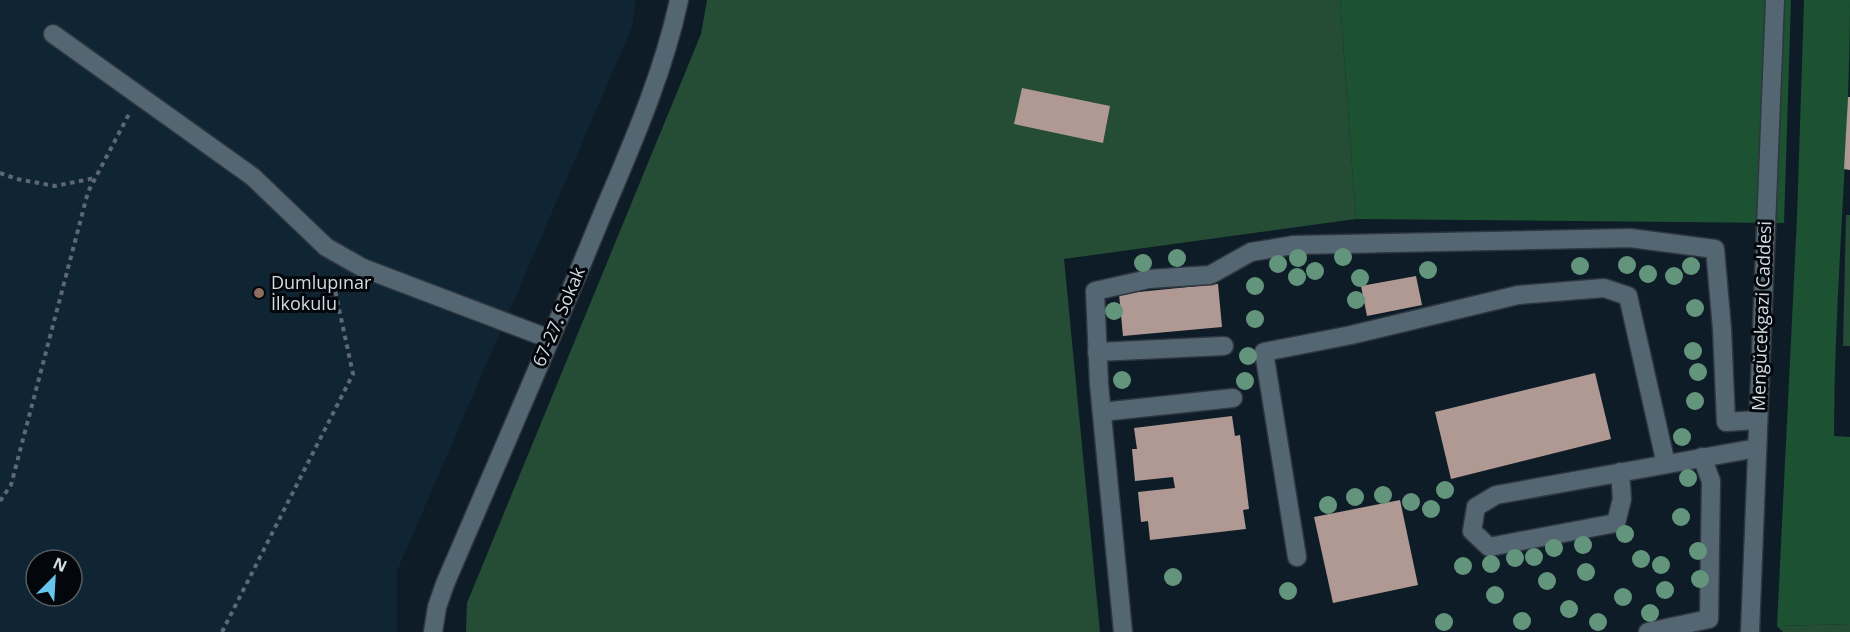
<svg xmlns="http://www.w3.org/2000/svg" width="1850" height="632" viewBox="0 0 1850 632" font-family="'Open Sans',sans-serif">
  <rect width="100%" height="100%" fill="#0e1c27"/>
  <path fill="#102534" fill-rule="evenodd" d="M 0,0 L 636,0 L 632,27 L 397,571 L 397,632 L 0,632 ZM 36,560 L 72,560 L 72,596 L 36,596 Z"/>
  <g fill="#254c34">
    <polygon points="707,0 1340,0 1356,219 1064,259 1100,632 466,632 467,603 701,34"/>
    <polygon points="1846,215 1850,215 1850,346 1843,346"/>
    <polygon points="1850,624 1850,632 1783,632 1777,626"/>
  </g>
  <g fill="#1c5232">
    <polygon points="1340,0 1791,0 1784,223 1356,219"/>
    <path d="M 1804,0 L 1850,0 C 1850,145 1834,290 1834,436 L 1850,437 L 1850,624 L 1777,626 L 1797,218 Z"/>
  </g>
  <g fill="#b09993">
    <polygon points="1022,88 1110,106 1103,143 1014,124"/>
    <polygon points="1848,97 1850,97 1850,170 1844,169"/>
    <polygon points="1416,276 1422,305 1367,316 1361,286"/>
    <polygon points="1218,284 1222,327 1123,336 1119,294"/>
    <polygon points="1595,373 1611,439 1451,479 1435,412"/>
    <polygon points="1232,416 1235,436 1240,435 1249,509 1243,510 1246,529 1150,540 1148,521 1141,522 1138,492 1175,488 1173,477 1135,481 1132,449 1137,449 1134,428"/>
    <polygon points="1400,500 1418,585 1333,603 1314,517"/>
  </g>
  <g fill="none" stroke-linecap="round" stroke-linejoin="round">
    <g stroke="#2e363f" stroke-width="21">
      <g id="minor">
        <polyline points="53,34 253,177 326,247 363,268 550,339"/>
        <polyline points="1097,352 1224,346"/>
        <polyline points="1102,412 1233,398"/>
        <polyline points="1620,472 1622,499 1616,523 1489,547 1472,531 1476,507 1496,495 1757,448"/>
        <polyline points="1297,557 1264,352 1351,335 1518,295 1604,288 1628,296 1666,464"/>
        <path d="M 433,632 L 437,607 L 445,584 C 496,465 548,347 597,227 C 628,153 662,79 679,0"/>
        <polyline points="1123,632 1099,384 1095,291 1149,279 1210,275 1251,252 1294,245 1630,238 1715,249 1722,329 1726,422 1758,420"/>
        <polyline points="1648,632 1709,619 1711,481 1702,457"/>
        <polyline points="1750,632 1775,0"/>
      </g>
    </g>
    <g stroke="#5c6872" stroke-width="4" stroke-dasharray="4.5 4.5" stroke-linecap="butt">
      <polyline points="0,173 17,179 55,186 95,178"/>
      <polyline points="0,501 11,485 88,192 129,114"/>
      <polyline points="222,632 353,374 332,276"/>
    </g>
    <use href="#minor" stroke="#556673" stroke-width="18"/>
  </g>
  <g fill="#63957d">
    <circle cx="1343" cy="257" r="9"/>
    <circle cx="1177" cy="258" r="9"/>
    <circle cx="1298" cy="258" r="9"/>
    <circle cx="1143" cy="263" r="9"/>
    <circle cx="1278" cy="264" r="9"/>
    <circle cx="1627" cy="265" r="9"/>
    <circle cx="1580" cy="266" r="9"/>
    <circle cx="1691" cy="266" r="9"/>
    <circle cx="1428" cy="270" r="9"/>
    <circle cx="1315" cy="271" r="9"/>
    <circle cx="1648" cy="274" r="9"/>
    <circle cx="1674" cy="276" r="9"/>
    <circle cx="1297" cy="277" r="9"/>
    <circle cx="1360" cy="278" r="9"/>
    <circle cx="1255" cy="286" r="9"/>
    <circle cx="1356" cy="300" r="9"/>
    <circle cx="1695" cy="308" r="9"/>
    <circle cx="1114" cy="311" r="9"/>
    <circle cx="1255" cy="319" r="9"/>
    <circle cx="1693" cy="351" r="9"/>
    <circle cx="1248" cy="356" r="9"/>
    <circle cx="1698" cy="372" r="9"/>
    <circle cx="1122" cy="380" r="9"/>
    <circle cx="1245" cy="381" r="9"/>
    <circle cx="1695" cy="401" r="9"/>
    <circle cx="1682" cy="437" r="9"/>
    <circle cx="1688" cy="478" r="9"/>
    <circle cx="1445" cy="490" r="9"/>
    <circle cx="1383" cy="495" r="9"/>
    <circle cx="1355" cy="497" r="9"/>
    <circle cx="1411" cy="502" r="9"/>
    <circle cx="1328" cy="505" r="9"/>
    <circle cx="1431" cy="509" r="9"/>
    <circle cx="1681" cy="517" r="9"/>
    <circle cx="1625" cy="534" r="9"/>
    <circle cx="1583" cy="545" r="9"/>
    <circle cx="1554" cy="548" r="9"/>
    <circle cx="1698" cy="551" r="9"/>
    <circle cx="1534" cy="557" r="9"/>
    <circle cx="1515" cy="558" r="9"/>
    <circle cx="1641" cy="559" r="9"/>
    <circle cx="1491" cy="564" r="9"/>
    <circle cx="1661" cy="565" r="9"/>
    <circle cx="1463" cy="566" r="9"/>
    <circle cx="1586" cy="572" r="9"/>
    <circle cx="1173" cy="577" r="9"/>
    <circle cx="1700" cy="579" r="9"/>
    <circle cx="1547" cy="581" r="9"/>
    <circle cx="1665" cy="590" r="9"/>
    <circle cx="1288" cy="591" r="9"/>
    <circle cx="1495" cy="595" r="9"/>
    <circle cx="1623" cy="597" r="9"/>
    <circle cx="1569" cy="609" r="9"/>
    <circle cx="1650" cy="613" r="9"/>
    <circle cx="1522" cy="621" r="9"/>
    <circle cx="1444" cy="622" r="9"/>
    <circle cx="1598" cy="622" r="9"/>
  </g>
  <circle fill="#8d6e63" stroke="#03060a" stroke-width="2" cx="259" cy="293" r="6"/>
  <g text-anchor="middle" stroke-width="6" stroke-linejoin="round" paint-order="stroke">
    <g font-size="18" fill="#d3dce4" stroke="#03060a" text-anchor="start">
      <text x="271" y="289">Dumlupınar<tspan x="271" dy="21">İlkokulu</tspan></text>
    </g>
    <g font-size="18" fill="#d3dce4" stroke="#03060a">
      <text transform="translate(1762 316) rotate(-88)" y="6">Mengücekgazi Caddesi</text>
      <text transform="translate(559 317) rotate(-67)" y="6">67-27. Sokak</text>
    </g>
  </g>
  <g transform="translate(54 578) rotate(24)"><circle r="28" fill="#03060a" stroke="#565c61" stroke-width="1.5"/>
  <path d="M0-4.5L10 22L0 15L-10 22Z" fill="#65c5ee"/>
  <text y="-9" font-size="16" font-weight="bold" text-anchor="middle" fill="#d3dce4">N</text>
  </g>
</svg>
